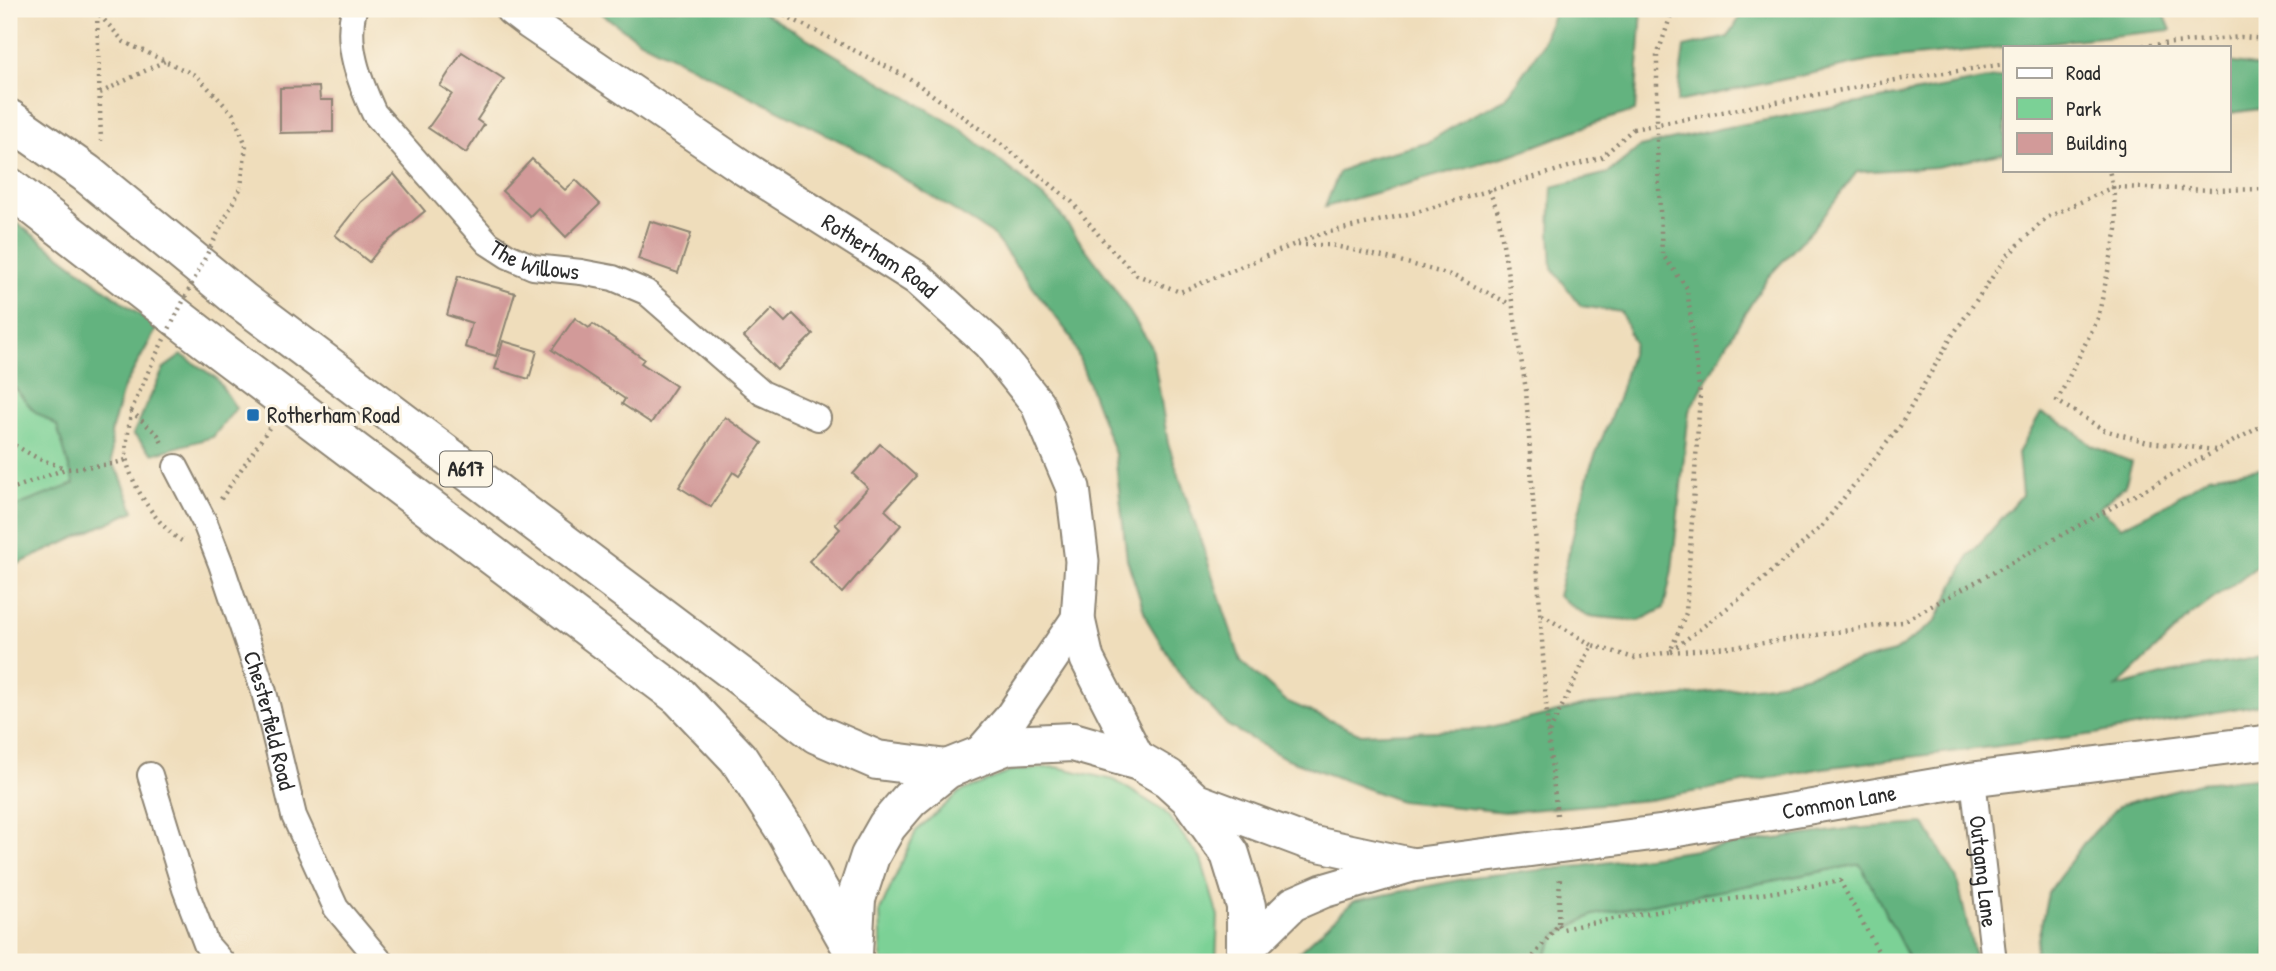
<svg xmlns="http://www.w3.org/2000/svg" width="2276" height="971" viewBox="0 0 2276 971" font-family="'Patrick Hand',sans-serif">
  <rect width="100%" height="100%" fill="#fcf5e5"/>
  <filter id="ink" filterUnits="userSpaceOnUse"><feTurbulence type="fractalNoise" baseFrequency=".0143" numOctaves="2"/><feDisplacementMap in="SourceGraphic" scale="14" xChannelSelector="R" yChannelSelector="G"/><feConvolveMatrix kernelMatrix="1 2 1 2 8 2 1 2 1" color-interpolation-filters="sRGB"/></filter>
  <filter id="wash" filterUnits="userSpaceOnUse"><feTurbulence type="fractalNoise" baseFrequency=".00686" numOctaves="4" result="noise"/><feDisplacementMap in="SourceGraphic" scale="28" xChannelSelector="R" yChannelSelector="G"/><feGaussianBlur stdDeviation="1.57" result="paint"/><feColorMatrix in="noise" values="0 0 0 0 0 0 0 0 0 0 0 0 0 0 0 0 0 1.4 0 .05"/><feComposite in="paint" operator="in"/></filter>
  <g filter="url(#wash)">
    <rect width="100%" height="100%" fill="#efddbb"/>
    <g fill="#7bd196" stroke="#537e60" stroke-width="2">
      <polygon points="9,217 157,328 123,389 111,432 112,464 120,475 134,511 9,568"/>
      <polygon points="1056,767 1114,780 1164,811 1201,859 1218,916 1216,962 882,962 880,911 916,831 960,792 1015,770"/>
      <polygon points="1861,864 1911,962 1542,962 1557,934 1593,915"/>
    </g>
    <g fill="#64b37f" stroke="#486f55" stroke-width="2">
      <polygon points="595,9 757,9 961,129 1053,205 1109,280 1152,347 1168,443 1241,661 1286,701 1361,734 1486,729 1586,705 1649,700 1770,685 1894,652 1935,622 1969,556 2022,495 2018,453 2041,413 2070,427 2092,446 2132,462 2125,486 2099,508 2121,527 2162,507 2209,476 2267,467 2267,559 2189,617 2117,687 2170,673 2267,656 2267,703 2095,734 1823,768 1649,800 1505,812 1400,801 1285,758 1227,725 1181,676 1147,620 1127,559 1115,454 1071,337 992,234 854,148 640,41"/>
      <polygon points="1558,9 1642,9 1635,111 1597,122 1517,153 1325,207 1339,172 1365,159 1427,143 1465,119 1505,99 1540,49 1554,12"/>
      <polygon points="1745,9 2162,9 2171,30 1875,60 1677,102 1684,47 1728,37"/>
      <polygon points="2229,62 2267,68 2267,108 2229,113"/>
      <polygon points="2005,76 2005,153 1936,167 1857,172 1813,229 1768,277 1739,323 1689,411 1672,570 1664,608 1639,621 1586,616 1558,596 1590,468 1618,399 1634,343 1621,312 1581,306 1552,268 1550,232 1552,187 1608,173 1640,147 1723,128"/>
      <polygon points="9,217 157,328 123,389 111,432 112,464 120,475 134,511 9,568 9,509 74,484 57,426 33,410 9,381"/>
      <polygon points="182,355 216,378 236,408 213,437 153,454 133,434 164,368"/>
      <polygon points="2267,777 2267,962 2033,962 2048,893 2083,844 2120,805 2199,783"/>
      <polygon points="1925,824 1957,879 1976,962 1911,962 1860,864 1593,915 1557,934 1542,962 1288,962 1354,901 1479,876 1582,866 1847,829"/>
    </g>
    <g id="blocks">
      <g fill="#d29a99">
        <polygon points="462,52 504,79 477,120 484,125 466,153 428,128 452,94 440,86"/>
        <polygon points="319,87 320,100 333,100 333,132 280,133 280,88"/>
        <polygon points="532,159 565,190 576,180 600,204 566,237 538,208 530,216 502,191"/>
        <polygon points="394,174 425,211 381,247 369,262 335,235 361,202"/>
        <polygon points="650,221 691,234 678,273 638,259"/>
        <polygon points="458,276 515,293 496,356 465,347 472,323 447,315"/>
        <polygon points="772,309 785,322 793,314 813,334 777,370 744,337"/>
        <polygon points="575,318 589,328 593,324 644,359 641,363 676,386 651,423 622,404 625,399 552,350"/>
        <polygon points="503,341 537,351 529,379 495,369"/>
        <polygon points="725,417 762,443 739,476 733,472 711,507 679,487"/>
        <polygon points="880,444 916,476 885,510 901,525 842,593 809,561 840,529 835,524 868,488 853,474"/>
      </g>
    </g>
  </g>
  <g filter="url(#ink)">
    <use href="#blocks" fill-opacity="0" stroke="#8d8473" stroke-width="2"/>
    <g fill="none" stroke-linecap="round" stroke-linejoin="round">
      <g stroke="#8d8473" stroke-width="28">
        <g id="street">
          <path id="s1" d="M 354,9 C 345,45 359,80 374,113 L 488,243 L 508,256 L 533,267 L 581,272 L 613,278 L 646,292 L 762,393 L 818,418"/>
          <path id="s2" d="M 176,467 L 205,523 L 221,564 L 264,692 L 294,816 L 336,908 L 381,962"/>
          <polyline points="150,775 185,889 206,944 222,962"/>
          <path id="s3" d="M 1973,779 L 1994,962"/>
        </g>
      </g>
      <g stroke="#8d8473" stroke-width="37">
        <g id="secondary">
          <path id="s4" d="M 512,9 L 529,22 L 745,169 L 917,278 L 989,343 L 1037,403 L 1073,488 L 1082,561 L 1078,619 L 1087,659 L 1139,761"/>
          <polyline points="976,758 1010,719 1078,619"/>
          <polyline points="1190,798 1307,842 1409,864"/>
          <path id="s5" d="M 1246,950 L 1293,904 L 1323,891 L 1412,865 L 1663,832 L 1973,779 L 2267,742"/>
        </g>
      </g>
      <g stroke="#8d8473" stroke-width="42">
        <g id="highway">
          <polyline points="9,119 86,173 242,301 817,734 877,760 947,769"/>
          <polyline points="9,187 205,339 679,696 738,758 785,830 853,950"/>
          <polyline points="853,953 856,899 870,856 887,826 910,799 947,769 1007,745 1073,742 1139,761 1168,778 1190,798 1230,854 1246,906 1246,962"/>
        </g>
      </g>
      <g stroke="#8d8473" stroke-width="4.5" stroke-dasharray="2 5" stroke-linecap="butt">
        <polyline points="97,9 97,12 124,42 197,76 233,114 246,145 241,187"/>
        <polyline points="772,9 909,78 1009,150 1072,202 1106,244 1137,275 1180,292 1317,235 1417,212 1602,157 1633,129"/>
        <polyline points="97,14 101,141"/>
        <polyline points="2129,47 2241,37 2267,39"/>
        <polyline points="100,93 165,61"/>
        <polyline points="1701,116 1896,80 2005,64"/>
        <polyline points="1489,190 1498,212 1526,390 1548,734"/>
        <polyline points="1298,245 1331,245 1396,260 1454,276 1510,304"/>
        <path d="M 131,411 C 130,424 124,448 127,461 C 132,487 159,528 182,541"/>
        <polyline points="131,411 158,435 163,445"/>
        <polyline points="9,442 39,459 65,468"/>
        <polyline points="2215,450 2148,442 2104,430 2057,401 2098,318 2117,229 2113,187 2215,190 2267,189"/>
        <polyline points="9,490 65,469 112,464 126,460"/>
        <polyline points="221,499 269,428"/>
        <polyline points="1542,615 1592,645"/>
        <polyline points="1671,651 1751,590 1821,527 1900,426 1952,336 2006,257 2046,218 2113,187 2109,170"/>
        <polyline points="1671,652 1751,645 1902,622 2267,423"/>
        <polyline points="1557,815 1548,735 1592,645 1634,658 1670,652 1686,613 1700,395 1687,288 1662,254 1657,145 1657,56 1673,9"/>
        <polyline points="1558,925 1563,929 1595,922 1840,881 1884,962"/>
        <polyline points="1529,962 1558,925 1560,876"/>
      </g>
      <use href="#street" stroke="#fff" stroke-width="24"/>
      <use href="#secondary" stroke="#fff" stroke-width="33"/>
      <use href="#highway" stroke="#fff" stroke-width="38"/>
      <g stroke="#8d8473" stroke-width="4.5" stroke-dasharray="2 5" stroke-linecap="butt">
        <polyline points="1633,129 1701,116"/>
        <polyline points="131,411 154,359 241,187"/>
      </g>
    </g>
  </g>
  <rect fill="#1f6fb2" stroke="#fcf5e5" stroke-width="2.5" x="246" y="408" width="14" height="14" rx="3.5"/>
  <g text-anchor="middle" stroke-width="6" stroke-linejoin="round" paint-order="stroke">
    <rect fill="#fcf5e5" stroke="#6a6863" stroke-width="2" x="440" y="451.5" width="52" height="35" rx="5"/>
    <g font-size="21" font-weight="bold" fill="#2b2b2b">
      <text x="466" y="476">A617</text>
    </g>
    <g font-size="23" fill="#2b2b2b" stroke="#fcf5e5">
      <text dy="8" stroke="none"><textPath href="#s1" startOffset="332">The Willows</textPath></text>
      <text dy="8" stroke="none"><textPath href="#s4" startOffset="443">Rotherham Road</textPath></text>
      <text dy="8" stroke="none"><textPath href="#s2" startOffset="271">Chesterfield Road</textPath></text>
      <text dy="8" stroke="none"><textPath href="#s5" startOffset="623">Common Lane</textPath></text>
      <text dy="8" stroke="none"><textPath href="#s3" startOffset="93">Outgang Lane</textPath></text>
    </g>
    <g font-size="23" fill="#2b2b2b" stroke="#fcf5e5" text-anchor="start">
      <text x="267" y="423">Rotherham Road</text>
    </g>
  </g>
  <rect width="2276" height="971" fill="none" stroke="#fcf5e5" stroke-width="35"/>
  <rect x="2003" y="46" width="228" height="126" fill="#fcf5e5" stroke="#a8a49b" stroke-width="2"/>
  <rect x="2017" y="68" width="35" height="10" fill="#ffffff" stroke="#a8a49b" stroke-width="2"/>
  <text x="2066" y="80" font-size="21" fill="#2b2b2b">Road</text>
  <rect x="2017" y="98" width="35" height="21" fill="#7bd196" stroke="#a8a49b" stroke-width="2"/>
  <text x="2066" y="116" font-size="21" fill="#2b2b2b">Park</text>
  <rect x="2017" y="133" width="35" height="21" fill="#d29a99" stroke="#a8a49b" stroke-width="2"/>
  <text x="2066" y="150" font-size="21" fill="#2b2b2b">Building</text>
</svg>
